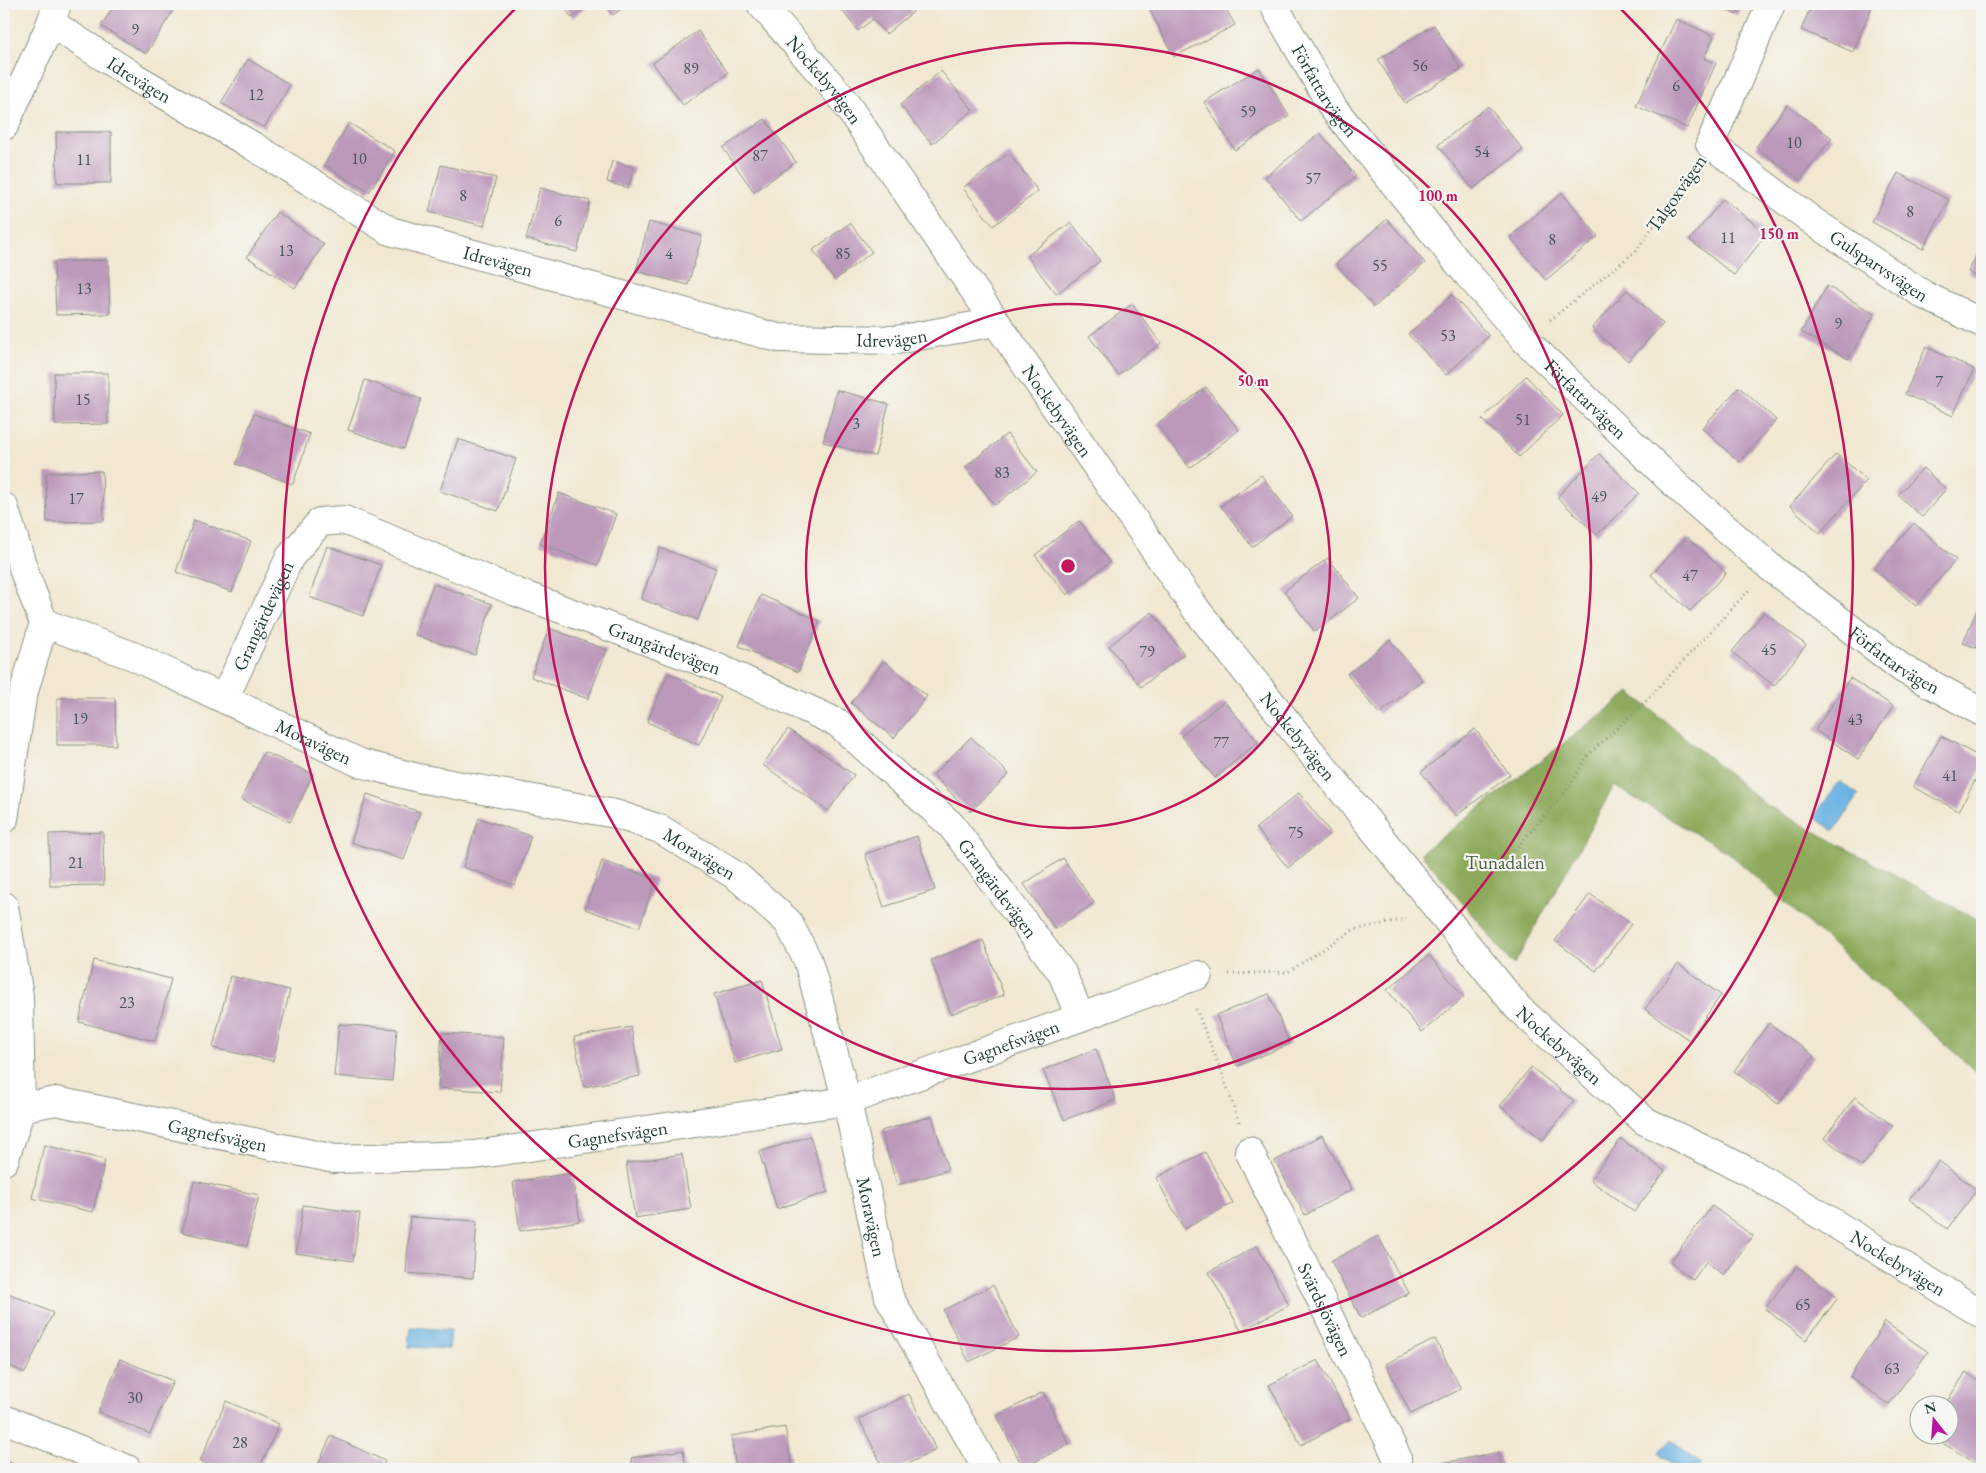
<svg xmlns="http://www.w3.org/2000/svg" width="1986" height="1473" viewBox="0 0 1986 1473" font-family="'EB Garamond',serif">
  <rect width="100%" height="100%" fill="#f6f6f2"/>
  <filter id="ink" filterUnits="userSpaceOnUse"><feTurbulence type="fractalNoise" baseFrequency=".02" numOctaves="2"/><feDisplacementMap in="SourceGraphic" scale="10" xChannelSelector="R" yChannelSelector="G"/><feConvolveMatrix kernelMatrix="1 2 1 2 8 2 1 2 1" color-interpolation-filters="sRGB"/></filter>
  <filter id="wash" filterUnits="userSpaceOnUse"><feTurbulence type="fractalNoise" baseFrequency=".0096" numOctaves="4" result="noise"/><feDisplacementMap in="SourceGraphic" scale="20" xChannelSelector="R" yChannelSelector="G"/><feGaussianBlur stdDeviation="1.12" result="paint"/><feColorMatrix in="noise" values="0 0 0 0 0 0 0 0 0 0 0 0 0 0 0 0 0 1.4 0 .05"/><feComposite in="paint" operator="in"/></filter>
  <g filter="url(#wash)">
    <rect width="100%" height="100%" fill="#f2e8d2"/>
    <polygon fill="#8daa5c" stroke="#567448" points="1630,692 1766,805 1982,922 1982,1077 1730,854 1614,786 1514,965 1421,853"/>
    <g fill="#6cb3e3" stroke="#46788c">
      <polygon points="1839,781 1859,795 1834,831 1814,817"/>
      <polygon points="411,1327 451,1330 449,1349 409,1347"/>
      <polygon points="1671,1439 1701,1465 1697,1469 1675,1469 1658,1453"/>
    </g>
    <g id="blocks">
      <g fill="#bc99bb">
        <polygon points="115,4 162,4 173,11 146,54 101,26"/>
        <polygon points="562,4 591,4 572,18"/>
        <polygon points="604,4 628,4 613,15"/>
        <polygon points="837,4 906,4 913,12 886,34 873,19 858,31"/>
        <polygon points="1152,4 1223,4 1235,25 1174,57 1148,6"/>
        <polygon points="1712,4 1742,4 1737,15"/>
        <polygon points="1812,4 1873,4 1853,52 1801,30"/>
        <polygon points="1676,19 1714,36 1704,58 1716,63 1687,128 1636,106"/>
        <polygon points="1434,25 1461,69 1405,103 1378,60"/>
        <polygon points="698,31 728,73 683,105 653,63"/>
        <polygon points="248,59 290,85 264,128 221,103"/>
        <polygon points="1259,68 1289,116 1235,150 1204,102"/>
        <polygon points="941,71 973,110 932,144 900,105"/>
        <polygon points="1787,105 1832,138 1800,180 1756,147"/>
        <polygon points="1488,106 1523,150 1473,189 1438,145"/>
        <polygon points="765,119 796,162 754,192 723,148"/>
        <polygon points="349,123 395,151 369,192 324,165"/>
        <polygon points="56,132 111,132 111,183 57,183"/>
        <polygon points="1320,133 1356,176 1301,221 1265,177"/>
        <polygon points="1009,153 1038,191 993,226 963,188"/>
        <polygon points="612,161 634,167 628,188 607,182"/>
        <polygon points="441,165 496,178 484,226 429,212"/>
        <polygon points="1898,173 1949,200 1923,249 1872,222"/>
        <polygon points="540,188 590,201 577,252 526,239"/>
        <polygon points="1562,193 1598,236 1546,280 1510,237"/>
        <polygon points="1723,199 1767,234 1734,275 1690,240"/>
        <polygon points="277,212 324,244 295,288 247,257"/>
        <polygon points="1387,219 1425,263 1374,307 1336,264"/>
        <polygon points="649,222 702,236 688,285 636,271"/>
        <polygon points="1071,222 1100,261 1056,294 1027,256"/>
        <polygon points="850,223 872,252 835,280 813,250"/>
        <polygon points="1982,246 1982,279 1968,272"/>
        <polygon points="108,260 110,314 56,315 54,262"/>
        <polygon points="1827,286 1875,314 1848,359 1801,332"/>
        <polygon points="1627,290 1663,324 1628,361 1592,328"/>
        <polygon points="1452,295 1489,336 1446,375 1408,334"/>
        <polygon points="1132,304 1161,343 1118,375 1089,336"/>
        <polygon points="1926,347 1974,369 1953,416 1905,394"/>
        <polygon points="54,373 108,373 108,424 55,425"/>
        <polygon points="1526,376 1563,415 1519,457 1482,419"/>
        <polygon points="365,380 421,399 404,449 348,430"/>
        <polygon points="1206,387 1239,430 1190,468 1157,424"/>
        <polygon points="1739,387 1776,420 1739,462 1702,428"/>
        <polygon points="837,390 889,404 875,456 823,442"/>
        <polygon points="254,414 310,434 293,484 236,464"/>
        <polygon points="1007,434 1037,472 995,505 965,467"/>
        <polygon points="458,439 516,459 498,511 440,491"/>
        <polygon points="1599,454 1639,493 1597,535 1557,497"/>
        <polygon points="1836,454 1867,480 1820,533 1790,506"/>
        <polygon points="1923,468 1946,489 1922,517 1898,495"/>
        <polygon points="102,471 104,521 47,522 46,473"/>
        <polygon points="1261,475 1292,516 1252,547 1221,506"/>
        <polygon points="559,493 616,514 598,565 540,544"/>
        <polygon points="194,520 251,541 232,592 176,572"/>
        <polygon points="1079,521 1110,562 1067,595 1035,555"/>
        <polygon points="1914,523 1956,560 1916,606 1874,569"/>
        <polygon points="1687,537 1726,573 1690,611 1651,575"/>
        <polygon points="327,546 381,565 363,616 309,597"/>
        <polygon points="660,548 716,568 698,620 641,599"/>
        <polygon points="1328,558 1359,598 1315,632 1284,591"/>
        <polygon points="433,584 492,604 475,655 415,635"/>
        <polygon points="761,595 820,621 798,672 739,646"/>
        <polygon points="1982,597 1982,650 1963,643"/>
        <polygon points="1152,612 1184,654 1141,687 1109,646"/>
        <polygon points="1764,612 1806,645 1774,686 1732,652"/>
        <polygon points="549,628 607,650 588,699 531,677"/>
        <polygon points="1390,640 1422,680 1379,714 1347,674"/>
        <polygon points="884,661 927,696 894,738 851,703"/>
        <polygon points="669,673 721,697 699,745 647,722"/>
        <polygon points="1850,678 1893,706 1858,759 1815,730"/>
        <polygon points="57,698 115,698 116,745 57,745"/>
        <polygon points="1224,701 1258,742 1215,778 1181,736"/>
        <polygon points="788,729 854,775 828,811 763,765"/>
        <polygon points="1475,729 1510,775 1456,816 1421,772"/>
        <polygon points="1941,736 1982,758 1982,767 1959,811 1913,787"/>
        <polygon points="971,737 1009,774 970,812 933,775"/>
        <polygon points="264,752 313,774 290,822 241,799"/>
        <polygon points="1299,793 1331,833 1288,868 1256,828"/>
        <polygon points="367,794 420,812 404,860 351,842"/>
        <polygon points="479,818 531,836 515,885 463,867"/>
        <polygon points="103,832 104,885 50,886 49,834"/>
        <polygon points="917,836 935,890 884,907 865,854"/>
        <polygon points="1063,858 1094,903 1055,929 1024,884"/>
        <polygon points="602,861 656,879 639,928 585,909"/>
        <polygon points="1590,894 1631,924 1596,971 1555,941"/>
        <polygon points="983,940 1004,995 951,1014 931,960"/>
        <polygon points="1429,955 1464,997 1422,1032 1387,990"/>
        <polygon points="94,960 171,979 155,1041 79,1022"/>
        <polygon points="1678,964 1721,995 1689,1040 1645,1009"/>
        <polygon points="230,976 290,990 273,1061 213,1048"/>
        <polygon points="762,980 782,1049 735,1063 714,994"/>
        <polygon points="1269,994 1290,1044 1237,1066 1216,1015"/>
        <polygon points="1769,1023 1814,1056 1778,1104 1734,1071"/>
        <polygon points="339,1024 397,1029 392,1081 334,1076"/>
        <polygon points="631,1027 640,1076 584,1087 574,1037"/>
        <polygon points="442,1033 504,1037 500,1092 438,1088"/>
        <polygon points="1096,1049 1116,1100 1064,1120 1043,1070"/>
        <polygon points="1531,1067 1574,1101 1543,1140 1500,1106"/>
        <polygon points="1855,1097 1893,1126 1862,1167 1824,1138"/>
        <polygon points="932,1116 948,1170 897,1185 881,1131"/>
        <polygon points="1322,1135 1352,1189 1305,1215 1275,1161"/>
        <polygon points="810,1136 828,1192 777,1209 759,1152"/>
        <polygon points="1621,1139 1665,1171 1634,1212 1590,1180"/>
        <polygon points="44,1145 105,1160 93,1212 32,1198"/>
        <polygon points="1205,1152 1233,1203 1184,1229 1156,1178"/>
        <polygon points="682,1154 691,1209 635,1218 626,1163"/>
        <polygon points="1939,1161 1977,1190 1947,1229 1909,1199"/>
        <polygon points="572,1173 580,1221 520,1231 513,1182"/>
        <polygon points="194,1181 259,1195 247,1246 182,1232"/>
        <polygon points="303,1205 360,1213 353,1261 296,1253"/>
        <polygon points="1712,1206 1753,1236 1724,1275 1706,1262 1693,1280 1670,1262"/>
        <polygon points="410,1217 477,1221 473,1278 406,1273"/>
        <polygon points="1378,1236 1409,1293 1361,1318 1331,1261"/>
        <polygon points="1257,1246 1289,1305 1241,1331 1209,1272"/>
        <polygon points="1797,1266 1838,1298 1806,1340 1765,1309"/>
        <polygon points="993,1285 1019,1337 969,1362 943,1310"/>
        <polygon points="4,1291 53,1313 25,1373 4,1363"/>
        <polygon points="1885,1322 1928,1352 1889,1404 1850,1377"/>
        <polygon points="1435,1339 1461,1389 1411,1414 1386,1364"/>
        <polygon points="120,1359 173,1381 150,1434 98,1412"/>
        <polygon points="1318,1360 1350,1419 1301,1445 1269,1385"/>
        <polygon points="1966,1372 1982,1384 1982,1456 1977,1464 1931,1436 1948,1436 1948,1406 1944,1406"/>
        <polygon points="1043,1392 1069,1444 1023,1468 997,1416"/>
        <polygon points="909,1394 936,1450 897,1469 884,1469 859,1419"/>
        <polygon points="226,1401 279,1424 259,1469 220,1469 200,1461"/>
        <polygon points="785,1427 792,1469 736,1469 731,1436"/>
        <polygon points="331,1436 385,1461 381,1469 316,1469"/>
        <polygon points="683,1450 686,1469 633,1469 631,1458"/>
        <polygon points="1499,1452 1502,1469 1444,1469 1443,1463"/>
        <polygon points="6,1461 24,1469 4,1469"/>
      </g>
    </g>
  </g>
  <g filter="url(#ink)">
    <use href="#blocks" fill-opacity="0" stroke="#889283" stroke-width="1"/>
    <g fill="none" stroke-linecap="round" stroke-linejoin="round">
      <g stroke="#889283" stroke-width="30">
        <g id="minor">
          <path id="s1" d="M 761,4 L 839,94 L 996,322 L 1198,612 L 1518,1008 L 1645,1121 L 1752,1173 L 1982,1314"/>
          <path id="s2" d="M 1273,4 L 1333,108 L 1459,264 L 1525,340 L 1679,488 L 1770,567 L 1903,669 L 1982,712"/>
          <path id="s3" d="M 1771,4 L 1710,144 L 1814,222 L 1924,295 L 1982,323"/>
          <path id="s4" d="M 51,23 L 136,78 L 253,146 L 390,231 L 778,338 L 896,340 L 996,322"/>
          <polyline points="4,126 51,23 57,4"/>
          <polyline points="4,507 25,574 44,623 22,698 4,819"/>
          <path id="s5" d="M 44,623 L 133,656 L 360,763 L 418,778 L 615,814 L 660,829 L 738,877 L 788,922 L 808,961 L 847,1101 L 889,1297 L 987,1469"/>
          <path id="s6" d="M 224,699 L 290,557 L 320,522 L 344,520 L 516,592 L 716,667 L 838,723 L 951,825 L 1062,973 L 1080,1017"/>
          <polyline points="4,906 19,996 21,1109 4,1161"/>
          <path id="s7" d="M 4,1111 L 56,1101 L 335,1159 L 474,1155 L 847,1101 L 1198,975"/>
          <path id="s8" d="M 1249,1151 L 1397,1457 L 1397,1469"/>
          <polyline points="4,1419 127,1469"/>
        </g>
      </g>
      <g stroke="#889283" stroke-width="3" stroke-dasharray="1 4" stroke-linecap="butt">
        <polyline points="1550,320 1636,251 1692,170"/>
        <polyline points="1472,900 1569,787 1588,755 1644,703 1749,590"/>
        <polyline points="1229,974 1288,972 1353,930 1406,919"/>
        <polyline points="1196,1009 1222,1073 1239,1122"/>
      </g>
      <use href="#minor" stroke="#fff" stroke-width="28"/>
    </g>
  </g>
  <g fill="none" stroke="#c2185b" stroke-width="2.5">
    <circle cx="1068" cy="566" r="262"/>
    <circle cx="1068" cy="566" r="523"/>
    <path d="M1618 6A785 785 0 1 1 518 6"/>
  </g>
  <g text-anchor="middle" stroke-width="4.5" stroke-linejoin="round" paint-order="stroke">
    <g font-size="16" fill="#465456">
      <text x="135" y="35">9</text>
      <text x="1420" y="71">56</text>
      <text x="691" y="74">89</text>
      <text x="1676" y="91">6</text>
      <text x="256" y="100">12</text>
      <text x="1248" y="117">59</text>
      <text x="1794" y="148">10</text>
      <text x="1482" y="157">54</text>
      <text x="760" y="161">87</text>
      <text x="359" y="164">10</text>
      <text x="84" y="165">11</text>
      <text x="1313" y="184">57</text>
      <text x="463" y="201">8</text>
      <text x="1910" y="217">8</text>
      <text x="558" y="226">6</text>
      <text x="1728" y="243">11</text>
      <text x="1552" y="245">8</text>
      <text x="286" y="256">13</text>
      <text x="669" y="259">4</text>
      <text x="843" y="259">85</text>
      <text x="1380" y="271">55</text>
      <text x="84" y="294">13</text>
      <text x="1838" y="329">9</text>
      <text x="1448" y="341">53</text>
      <text x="1939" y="387">7</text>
      <text x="83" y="405">15</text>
      <text x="1523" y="425">51</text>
      <text x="856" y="429">3</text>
      <text x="1002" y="478">83</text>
      <text x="1599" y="502">49</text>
      <text x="76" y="504">17</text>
      <text x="1690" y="581">47</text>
      <text x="1769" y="655">45</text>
      <text x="1147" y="657">79</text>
      <text x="80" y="724">19</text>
      <text x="1855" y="725">43</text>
      <text x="1221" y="748">77</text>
      <text x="1950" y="781">41</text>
      <text x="1296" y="838">75</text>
      <text x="76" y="868">21</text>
      <text x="127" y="1008">23</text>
      <text x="1803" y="1310">65</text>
      <text x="1892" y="1374">63</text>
      <text x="135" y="1403">30</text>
      <text x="240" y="1448">28</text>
    </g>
    <g font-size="19" fill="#1f3d34" stroke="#f6f6f2">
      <text dy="7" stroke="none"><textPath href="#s4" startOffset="105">Idrevägen</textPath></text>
      <text dy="7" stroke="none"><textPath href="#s1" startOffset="99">Nockebyvägen</textPath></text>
      <text dy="7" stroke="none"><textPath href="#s2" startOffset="101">Författarvägen</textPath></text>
      <text transform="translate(1676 193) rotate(-55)" y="7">Talgoxvägen</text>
      <text dy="7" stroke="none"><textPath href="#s4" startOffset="510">Idrevägen</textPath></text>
      <text dy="7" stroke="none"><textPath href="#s3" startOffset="361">Gulsparvsvägen</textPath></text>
      <text dy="7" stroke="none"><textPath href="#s4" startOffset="914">Idrevägen</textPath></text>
      <text dy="7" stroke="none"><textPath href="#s2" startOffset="506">Författarvägen</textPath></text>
      <text dy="7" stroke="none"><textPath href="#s1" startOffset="504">Nockebyvägen</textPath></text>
      <text dy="7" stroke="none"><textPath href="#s6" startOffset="92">Grangärdevägen</textPath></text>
      <text dy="7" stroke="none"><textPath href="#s6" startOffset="572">Grangärdevägen</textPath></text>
      <text dy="7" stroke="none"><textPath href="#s2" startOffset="911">Författarvägen</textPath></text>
      <text dy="7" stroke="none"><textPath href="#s1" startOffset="909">Nockebyvägen</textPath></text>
      <text dy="7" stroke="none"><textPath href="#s5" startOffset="295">Moravägen</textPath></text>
      <text dy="7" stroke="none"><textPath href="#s5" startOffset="700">Moravägen</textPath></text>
      <text dy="7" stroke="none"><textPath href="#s6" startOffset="992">Grangärdevägen</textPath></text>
      <text dy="7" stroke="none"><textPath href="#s7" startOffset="1028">Gagnefsvägen</textPath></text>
      <text dy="7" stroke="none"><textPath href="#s1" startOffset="1314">Nockebyvägen</textPath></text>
      <text dy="7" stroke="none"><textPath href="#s7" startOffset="218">Gagnefsvägen</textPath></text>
      <text dy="7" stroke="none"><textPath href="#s7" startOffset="622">Gagnefsvägen</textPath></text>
      <text dy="7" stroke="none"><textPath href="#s5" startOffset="1120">Moravägen</textPath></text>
      <text dy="7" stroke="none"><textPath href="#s1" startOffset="1719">Nockebyvägen</textPath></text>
      <text dy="7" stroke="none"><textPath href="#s8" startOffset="176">Svärdsjövägen</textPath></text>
    </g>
    <g font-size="19" fill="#445f41" stroke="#f6f6f2">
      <text x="1505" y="869">Tunadalen</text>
    </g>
  </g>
  <circle cx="1068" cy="566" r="8" fill="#c2185b" stroke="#f6f6f2" stroke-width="2.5"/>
  <g font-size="15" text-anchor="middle" font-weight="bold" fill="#c2185b" stroke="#f6f6f2" stroke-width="4.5" stroke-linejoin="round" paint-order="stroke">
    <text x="1438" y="201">100 m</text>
    <text x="1779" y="239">150 m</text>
    <text x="1253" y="386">50 m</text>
  </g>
  <rect width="1986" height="1473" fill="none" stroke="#f6f6f2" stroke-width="20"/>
  <g transform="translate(1934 1420) rotate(343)"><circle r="24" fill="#f6f6f2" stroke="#a0aca6"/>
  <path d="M0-4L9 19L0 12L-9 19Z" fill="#b5179e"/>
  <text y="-8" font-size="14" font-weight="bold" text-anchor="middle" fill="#1f3d34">N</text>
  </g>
</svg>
